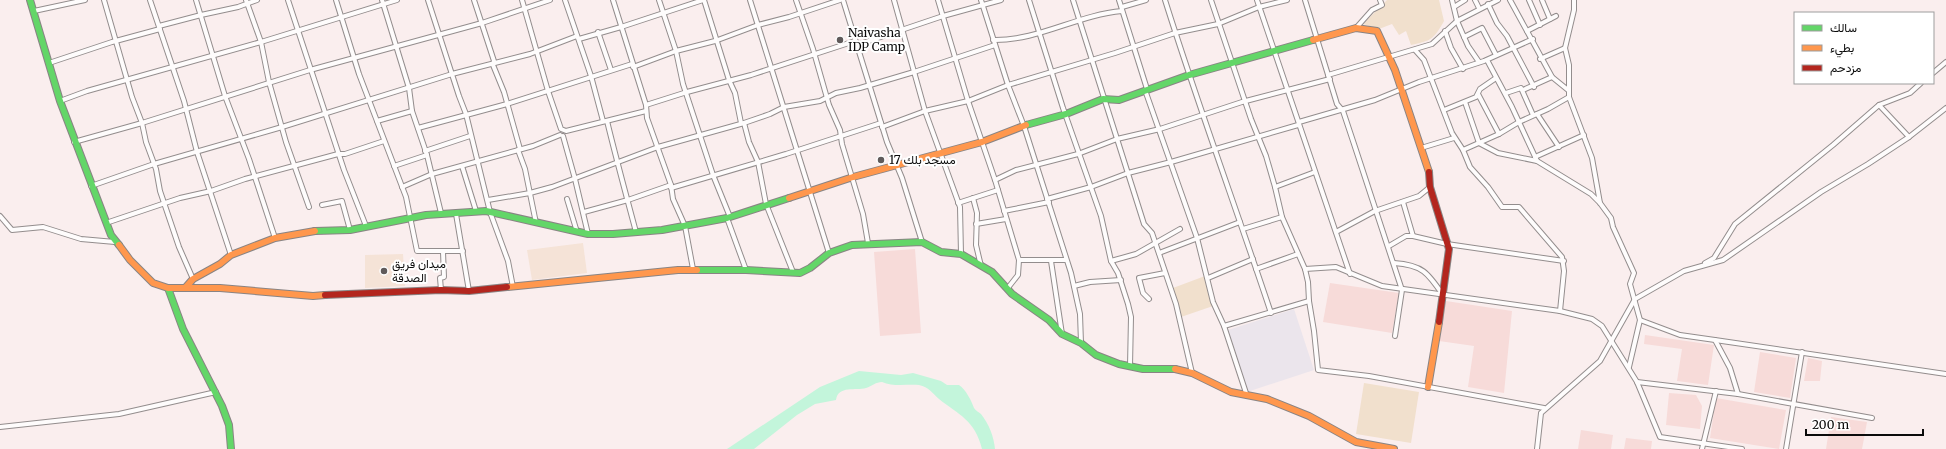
<svg xmlns="http://www.w3.org/2000/svg" width="1946" height="449" viewBox="0 0 1946 449" font-family="Merriweather,Vazirmatn,serif">
  <rect width="100%" height="100%" fill="#faeeee"/>
  <polygon fill="#ebe5ec" points="1294,309 1314,370 1247,392 1228,330"/>
  <g fill="#f7dbd9">
    <polygon points="915,249 921,333 880,336 874,252"/>
    <polygon points="1330,283 1399,293 1392,333 1323,322"/>
    <polygon points="1446,301 1512,311 1504,393 1468,387 1474,346 1439,341"/>
    <polygon points="1645,335 1714,345 1708,385 1677,381 1682,349 1644,344"/>
    <polygon points="1760,352 1796,358 1790,398 1754,392"/>
    <polygon points="1808,358 1822,361 1820,381 1804,381"/>
    <polygon points="1669,393 1696,395 1702,406 1700,429 1666,425"/>
    <polygon points="1716,398 1786,410 1779,449 1710,438"/>
    <polygon points="1831,417 1867,422 1862,449 1826,449"/>
    <polygon points="1581,430 1613,435 1611,449 1578,449"/>
    <polygon points="1626,438 1652,441 1651,449 1624,449"/>
  </g>
  <g fill="#f1e0cd">
    <path d="M 1387,0 L 1439,0 L 1444,21 C 1434,39 1431,41 1411,45 L 1406,31 L 1399,35 L 1392,24 L 1379,29 L 1363,24 Z"/>
    <polygon points="1205,276 1213,306 1181,317 1173,288"/>
    <polygon points="1364,383 1419,392 1411,443 1356,434"/>
  </g>
  <g fill="#f5e3d7">
    <polygon points="583,243 587,273 532,280 527,250"/>
    <polygon points="403,254 405,286 365,288 365,255"/>
  </g>
  <path fill="#c3f5db" d="M 859,371 L 901,375 L 913,373 L 941,381 L 947,385 L 959,385 C 966,390 971,400 974,408 C 976,411 979,412 981,414 C 989,424 994,437 995,449 L 982,449 C 975,420 959,415 939,399 C 932,393 929,387 919,385 C 907,384 893,387 882,382 C 876,382 872,386 866,388 C 856,391 838,385 836,400 L 815,404 L 797,415 L 754,449 L 727,449 L 820,387 Z"/>
  <g fill="none" stroke-linecap="round" stroke-linejoin="round">
    <g stroke="#938d8d" stroke-width="6">
      <g id="street">
        <polyline points="104,0 132,97 142,123 146,142 156,169 160,191 179,247 193,279"/>
        <polyline points="150,0 184,101 197,152 231,255"/>
        <polyline points="196,0 225,96 249,159 275,238"/>
        <polyline points="246,0 261,42 269,82 286,142 309,207"/>
        <polyline points="288,0 344,170 366,226"/>
        <polyline points="336,0 359,74 406,197 417,251 463,251"/>
        <polyline points="382,0 409,88 412,111 427,155 441,213"/>
        <polyline points="428,0 459,96 466,114 490,212 508,261 513,287"/>
        <polyline points="474,0 494,61 493,65 504,92 520,149"/>
        <polyline points="522,0 548,91 561,129 566,131 646,111"/>
        <polyline points="565,0 591,76 603,121"/>
        <polyline points="613,0 646,105 647,118 671,185 673,199 685,226 693,269"/>
        <polyline points="659,0 676,51 683,84 713,175 730,217"/>
        <polyline points="704,0 729,80 735,93 741,123"/>
        <polyline points="750,0 829,253"/>
        <polyline points="796,0 813,49 829,105 840,130 842,144 863,214 868,243"/>
        <polyline points="843,0 887,142 902,178 922,242"/>
        <polyline points="894,0 925,111 960,207 961,254"/>
        <polyline points="938,0 968,101 995,180 1019,260 1018,275 1007,289"/>
        <polyline points="981,0 1008,85 1024,126 1071,273 1080,314 1081,343"/>
        <polyline points="1029,0 1063,108 1101,216 1111,261 1118,273 1128,304 1131,317 1130,366"/>
        <polyline points="1073,0 1144,224 1152,233 1176,304 1192,373"/>
        <polyline points="1119,0 1147,89"/>
        <path d="M 1165,0 C 1198,105 1236,208 1271,313"/>
        <polyline points="1211,0 1251,119 1266,156 1275,187 1282,217 1305,269 1308,282 1309,301 1314,331 1318,370 1369,376 1544,408"/>
        <polyline points="1257,0 1350,274"/>
        <polyline points="1305,0 1337,104 1343,111 1354,144 1402,290 1395,336"/>
        <polyline points="1452,0 1457,21 1468,46 1479,62"/>
        <polyline points="1475,0 1479,8"/>
        <polyline points="1510,0 1552,77 1568,90"/>
        <polyline points="1529,0 1540,25"/>
        <polyline points="1542,0 1550,19"/>
        <polyline points="1574,0 1574,10 1565,48 1569,65 1569,97 1592,158 1600,203"/>
        <polyline points="1488,4 1497,23 1507,36 1534,87"/>
        <polyline points="1122,7 1146,0"/>
        <polyline points="1454,7 1465,0"/>
        <polyline points="34,11 85,0"/>
        <polyline points="159,26 201,15 238,7 257,0"/>
        <polyline points="1356,28 1372,10 1382,5 1380,0"/>
        <polyline points="1445,31 1451,48 1463,69"/>
        <polyline points="1527,31 1556,16"/>
        <polyline points="598,32 611,70"/>
        <polyline points="1464,37 1482,28 1496,55"/>
        <polyline points="579,39 621,27 703,0"/>
        <path d="M 993,40 C 1038,41 1077,15 1122,11"/>
        <polyline points="857,45 943,16 1001,0"/>
        <polyline points="1415,50 1424,60 1452,133 1463,150 1470,167 1488,187 1502,207 1519,207 1562,257 1564,271 1560,311"/>
        <polyline points="1540,59 1565,48"/>
        <polyline points="1487,60 1512,107 1537,161 1591,194 1600,203 1611,218 1613,227 1634,273 1630,284 1640,320 1629,367"/>
        <polyline points="49,63 112,42 160,29"/>
        <polyline points="633,67 676,51 715,41 758,25 789,17 840,0"/>
        <polyline points="1933,73 1946,62"/>
        <polyline points="1328,75 1432,44 1457,21 1498,0"/>
        <polyline points="1145,90 1197,238 1213,302 1224,326 1247,396"/>
        <polyline points="1523,90 1552,77"/>
        <polyline points="1506,93 1521,88 1533,115"/>
        <polyline points="1478,94 1499,134"/>
        <polyline points="60,101 87,91 261,42 397,0"/>
        <polyline points="1465,102 1479,143 1498,153 1537,161"/>
        <polyline points="646,105 687,92 751,75 855,41"/>
        <polyline points="1879,105 1909,137"/>
        <polyline points="1444,110 1476,97 1480,89 1496,78"/>
        <polyline points="1537,114 1559,147"/>
        <polyline points="377,121 412,111"/>
        <path d="M 607,121 C 616,158 626,195 636,232"/>
        <polyline points="1299,122 1375,100 1419,82 1484,61 1533,39"/>
        <polyline points="744,123 749,142 758,162 766,204 793,272"/>
        <polyline points="882,127 925,111 968,101 1008,85 1115,53 1175,33 1218,24 1259,7 1287,0"/>
        <polyline points="418,128 507,104 632,64"/>
        <polyline points="563,136 575,179 588,234"/>
        <polyline points="74,142 142,123 310,70 482,23 550,0"/>
        <polyline points="1421,148 1454,138"/>
        <polyline points="518,150 525,169 536,223"/>
        <polyline points="1463,150 1499,134 1519,122 1548,109 1569,97"/>
        <polyline points="425,151 470,136"/>
        <polyline points="1535,157 1584,135"/>
        <polyline points="394,166 427,155"/>
        <polyline points="462,166 476,211"/>
        <polyline points="995,180 1016,170 1078,154 1117,139 1160,129 1242,102 1330,79"/>
        <polyline points="91,186 154,164 282,127 452,74 530,54 577,36"/>
        <polyline points="402,187 432,174 533,146 560,135"/>
        <polyline points="1275,187 1315,172"/>
        <polyline points="671,188 786,154 881,123"/>
        <polyline points="973,198 977,213 976,245 981,266"/>
        <polyline points="567,199 577,232"/>
        <polyline points="1047,199 1091,187 1128,173 1171,162 1298,125"/>
        <polyline points="488,200 530,193 552,187 658,147 744,123 770,114 784,107 820,101 836,93 860,88 914,72 995,45"/>
        <polyline points="1403,202 1413,236"/>
        <polyline points="958,203 998,190"/>
        <polyline points="322,205 342,201 350,230"/>
        <polyline points="1004,211 1049,202"/>
        <polyline points="584,212 628,200 671,185"/>
        <polyline points="456,214 469,291"/>
        <polyline points="0,216 12,230 43,227 81,239 115,242"/>
        <polyline points="727,218 746,270"/>
        <polyline points="106,223 180,198 211,191 245,179 338,154 345,154 384,141"/>
        <polyline points="976,224 1006,219"/>
        <polyline points="1243,229 1282,217"/>
        <polyline points="1336,232 1375,211 1419,196 1430,187"/>
        <polyline points="1389,246 1406,236 1413,236 1447,244 1564,261"/>
        <polyline points="1159,253 1240,222"/>
        <polyline points="1019,260 1066,260"/>
        <polyline points="1051,261 1062,334"/>
        <polyline points="1111,261 1136,254 1180,229"/>
        <path d="M 1394,263 C 1423,265 1428,273 1443,295"/>
        <polyline points="1705,263 1714,258 1735,224 1833,145 1879,105 1910,93 1921,83"/>
        <polyline points="1256,269 1298,254"/>
        <polyline points="1305,269 1336,267 1382,286 1560,311 1592,319 1602,326 1637,382 1660,437 1742,449"/>
        <polyline points="1208,278 1253,259"/>
        <polyline points="1074,286 1090,282 1121,280"/>
        <polyline points="441,290 440,278 444,277 443,252"/>
        <polyline points="1149,299 1143,293 1139,278 1165,273"/>
        <polyline points="1640,320 1680,335 1715,340 1730,368 1738,394"/>
        <polyline points="1224,326 1309,301"/>
        <polyline points="1715,340 1946,374"/>
        <polyline points="1637,382 1738,394 1872,418"/>
        <polyline points="0,427 119,414 216,392"/>
        <polyline points="1537,449 1541,413 1600,361 1635,299 1684,271 1723,260 1821,192 1868,164 1909,137 1946,108"/>
        <polyline points="1702,449 1716,391"/>
        <polyline points="1786,449 1802,352"/>
      </g>
    </g>
    <g stroke="#898484" stroke-width="8">
      <g id="fast">
        <polyline points="30,0 60,101 111,235 119,245"/>
        <polyline points="1026,125 1066,114 1103,99 1119,100 1189,75 1313,40"/>
        <polyline points="315,231 350,230 426,215 486,211 588,234 613,234 662,230 727,218 789,198"/>
        <polyline points="697,270 746,270 800,273 810,268 829,253 852,245 922,242 941,252 961,254 992,272 1012,294 1049,320 1062,334 1081,343 1096,355 1119,364 1143,369 1175,369"/>
        <polyline points="168,288 183,329 222,406 229,425 231,449"/>
      </g>
    </g>
    <g stroke="#898484" stroke-width="8">
      <g id="slow">
        <polyline points="1313,40 1356,28 1377,31 1395,70 1429,172"/>
        <polyline points="789,198 853,177 982,142 1026,125"/>
        <polyline points="119,245 130,260 153,283 168,288 220,288 313,296 325,295"/>
        <polyline points="186,287 193,279 220,264 231,255 275,238 315,231"/>
        <polyline points="507,287 678,270 697,270"/>
        <polyline points="1175,369 1192,373 1231,392 1267,399 1309,416 1356,442 1394,449"/>
        <polyline points="1428,387 1439,322"/>
      </g>
    </g>
    <g stroke="#898484" stroke-width="8">
      <g id="jam">
        <polyline points="1429,172 1430,187 1449,249 1439,322"/>
        <polyline points="325,295 441,290 469,291 507,287"/>
      </g>
    </g>
    <use href="#street" stroke="#fefcfc" stroke-width="4"/>
    <use href="#fast" stroke="#63d668" stroke-width="6"/>
    <use href="#slow" stroke="#ff974d" stroke-width="6"/>
    <use href="#jam" stroke="#b3261e" stroke-width="6"/>
  </g>
  <g fill="#5f5a5a" stroke="#fff" stroke-width="1.5">
    <circle cx="840" cy="40" r="4"/>
    <circle cx="881" cy="160" r="4"/>
    <circle cx="384" cy="271" r="4"/>
  </g>
  <g text-anchor="middle" stroke-width="4" stroke-linejoin="round" paint-order="stroke">
    <g font-size="12" fill="#0b0b0b" stroke="#fff" text-anchor="start">
      <text x="848" y="37">Naivasha<tspan x="848" dy="14">IDP Camp</tspan></text>
      <text x="889" y="164">مسجد بلك 17</text>
      <text x="392" y="268">ميدان فريق<tspan x="392" dy="14">الصدقة</tspan></text>
    </g>
  </g>
  <rect x="1794" y="12" width="140" height="72" fill="#ffffff" stroke="#9d9d9d"/>
  <rect x="1802" y="25" width="20" height="6" fill="#63d668" stroke="#9d9d9d"/>
  <text x="1830" y="32" font-size="12" fill="#0b0b0b">سالك</text>
  <rect x="1802" y="45" width="20" height="6" fill="#ff974d" stroke="#9d9d9d"/>
  <text x="1830" y="52" font-size="12" fill="#0b0b0b">بطيء</text>
  <rect x="1802" y="65" width="20" height="6" fill="#b3261e" stroke="#9d9d9d"/>
  <text x="1830" y="72" font-size="12" fill="#0b0b0b">مزدحم</text>
  <path d="M1806 429v6h117v-6" fill="none" stroke="#0b0b0b" stroke-width="2"/>
  <text x="1812" y="429" font-size="12" fill="#0b0b0b" stroke="#ffffff" stroke-width="3" paint-order="stroke">200 m</text>
</svg>
